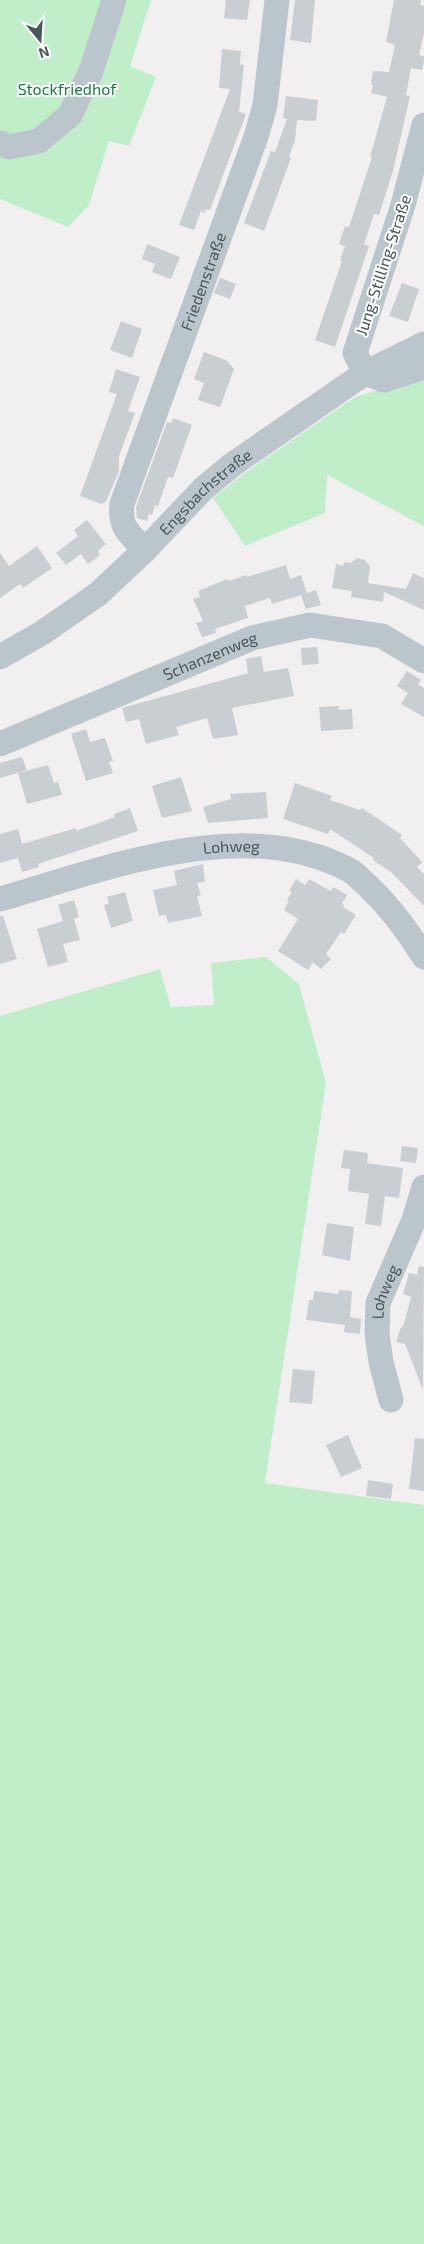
<svg xmlns="http://www.w3.org/2000/svg" width="424" height="2244" viewBox="0 0 424 2244" font-family="'Exo 2',sans-serif">
  <rect width="100%" height="100%" fill="#f2eff0"/>
  <g fill="#bfeec9">
    <polygon points="0,0 151,0 130,66 156,77 129,146 109,141 89,205 68,227 0,199"/>
    <polygon points="424,375 424,526 327,475 325,513 245,546 213,498 243,474 355,397"/>
    <polygon points="266,957 299,984 326,1083 265,1483 424,1505 424,2244 0,2244 0,1016 160,969 171,1007 214,1005 211,963"/>
  </g>
  <g fill="#c9ced2">
    <polygon points="226,0 250,0 247,20 224,18"/>
    <polygon points="295,0 315,0 311,43 290,40"/>
    <polygon points="394,0 421,0 420,5 424,6 424,33 419,55 424,56 424,61 422,70 411,68 406,95 410,96 393,171 379,215 374,214 364,244 369,246 335,347 315,340 342,261 340,260 345,246 339,244 345,226 349,227 372,157 370,157 387,97 371,93 373,85 371,84 373,71 389,72 395,45 386,42"/>
    <polygon points="222,49 241,51 240,64 244,65 239,112 246,114 210,210 206,209 205,213 201,211 194,230 179,225 230,89 219,88"/>
    <polygon points="286,96 318,100 316,121 297,120 295,140 289,157 291,158 264,231 244,223 271,151 275,152 287,119 283,118"/>
    <polygon points="147,244 180,257 171,279 152,272 155,264 142,259"/>
    <polygon points="220,278 236,284 230,299 214,293"/>
    <polygon points="402,283 419,289 408,322 389,316"/>
    <polygon points="121,321 142,329 132,358 110,350"/>
    <polygon points="204,352 226,360 234,369 220,407 198,400 204,383 194,379"/>
    <polygon points="116,369 140,377 128,411 135,413 119,456 119,471 106,502 101,504 80,496 117,394 109,392"/>
    <polygon points="173,418 192,425 173,478 168,477 158,506 155,505 152,515 149,514 147,521 137,518 136,507 167,422 171,423"/>
    <polygon points="87,520 106,544 98,551 100,555 88,564 81,554 66,565 56,553 78,536 74,530"/>
    <polygon points="37,546 52,568 23,588 20,584 0,598 0,553 9,566"/>
    <polygon points="357,558 365,560 370,567 368,583 406,589 413,573 424,578 424,610 384,592 383,602 351,597 352,591 332,588 336,564 343,566 344,562 351,563"/>
    <polygon points="286,565 290,579 301,575 307,593 316,590 321,605 306,609 301,595 272,604 270,598 245,606 248,618 215,629 216,633 202,637 196,623 203,621 193,599 200,597 198,591 227,579 228,581 246,575 247,577"/>
    <polygon points="317,647 319,664 302,665 301,648"/>
    <polygon points="261,656 264,672 288,668 294,696 232,708 238,735 213,739 207,718 176,727 179,735 146,744 139,719 126,722 122,708 248,673 246,659"/>
    <polygon points="407,671 421,680 418,684 424,688 424,717 401,704 408,693 397,686"/>
    <polygon points="339,706 339,710 352,709 353,729 321,731 319,707"/>
    <polygon points="86,729 90,742 105,738 113,761 109,762 113,773 86,781 71,734"/>
    <polygon points="22,757 27,770 0,778 0,763"/>
    <polygon points="48,765 54,783 58,782 62,795 27,804 18,773"/>
    <polygon points="181,777 192,811 162,818 152,786"/>
    <polygon points="295,783 332,796 330,800 360,810 362,808 402,835 400,838 422,862 417,867 424,874 424,906 392,873 373,860 374,858 330,829 328,834 283,819"/>
    <polygon points="266,792 268,818 208,823 203,807 231,799 230,794"/>
    <polygon points="130,808 138,831 38,864 39,867 22,872 18,858 0,863 0,834 18,829 22,844 76,828 76,831 115,817 114,814"/>
    <polygon points="203,864 205,882 197,883 201,895 197,896 202,916 168,923 166,915 159,916 153,890 177,885 174,871"/>
    <polygon points="296,879 305,885 309,879 331,891 333,887 347,895 342,903 344,905 343,907 356,915 344,934 341,932 326,954 331,959 321,969 313,962 308,970 278,951 298,919 284,910 289,901 287,900 292,892 289,891"/>
    <polygon points="125,892 133,921 111,928 104,905 109,904 107,897"/>
    <polygon points="74,900 79,917 74,919 80,940 63,944 68,962 48,967 37,929 63,921 58,905"/>
    <polygon points="0,916 3,916 17,959 0,964"/>
    <polygon points="402,1146 418,1148 416,1163 400,1161"/>
    <polygon points="344,1150 368,1153 367,1163 403,1168 399,1198 385,1196 381,1226 365,1224 369,1194 348,1191 350,1169 341,1168"/>
    <polygon points="327,1223 354,1227 350,1261 322,1255"/>
    <polygon points="419,1266 424,1267 423,1390 405,1344 396,1342 401,1327 403,1327 411,1297 403,1294 409,1273 417,1275"/>
    <polygon points="339,1290 352,1291 350,1317 361,1319 360,1334 344,1332 345,1325 306,1320 309,1300 313,1300 314,1291 338,1294"/>
    <polygon points="293,1369 315,1371 312,1404 289,1402"/>
    <polygon points="348,1435 362,1468 341,1477 326,1445"/>
    <polygon points="415,1438 424,1439 424,1491 409,1489"/>
    <polygon points="368,1480 393,1484 391,1499 366,1496"/>
  </g>
  <g fill="none" stroke-linecap="round" stroke-linejoin="round">
    <g stroke="#bbc6cc" stroke-width="25">
      <polyline points="424,125 403,205 355,353 365,373 384,380 424,367"/>
      <polyline points="0,143 9,147 39,141 70,115 91,71 114,0"/>
      <path id="s1" d="M 145,550 C 130,534 119,528 122,504 L 257,134 L 265,105 L 277,0"/>
      <path id="s2" d="M 0,657 L 42,633 L 98,594 L 145,550 L 203,489 L 232,465 L 365,373 L 424,344"/>
      <path id="s3" d="M 0,744 L 252,638 L 310,625 L 382,636 L 424,661"/>
      <path id="s4" d="M 0,899 C 106,869 245,813 351,871 C 357,875 362,881 368,886 C 391,908 408,931 424,957"/>
      <path id="s5" d="M 391,1400 L 381,1362 L 377,1334 L 378,1303 L 414,1220 L 424,1187"/>
    </g>
  </g>
  <g text-anchor="middle" stroke-width="4" stroke-linejoin="round" paint-order="stroke">
    <g font-size="16" fill="#1a7c3a" stroke="#fff">
      <text x="67" y="95">Stockfriedhof</text>
    </g>
    <g font-size="16" fill="#48565c" stroke="#fff">
      <text transform="translate(383 265) rotate(-72)" y="6">Jung-Stilling-Straße</text>
      <text dy="6" stroke="none"><textPath href="#s1" startOffset="291">Friedenstraße</textPath></text>
      <text dy="6" stroke="none"><textPath href="#s2" startOffset="265">Engsbachstraße</textPath></text>
      <text dy="6" stroke="none"><textPath href="#s3" startOffset="228">Schanzenweg</textPath></text>
      <text dy="6" stroke="none"><textPath href="#s4" startOffset="238">Lohweg</textPath></text>
      <text dy="6" stroke="none"><textPath href="#s5" startOffset="111">Lohweg</textPath></text>
    </g>
  </g>
  <g transform="translate(40 40) rotate(162)" stroke="#ffffff" stroke-width="4" paint-order="stroke">
  <path d="M0-4L9 19L0 12L-9 19Z" fill="#48565c"/>
  <text y="-8" font-size="14" font-weight="bold" text-anchor="middle" fill="#48565c">N</text>
  </g>
</svg>
